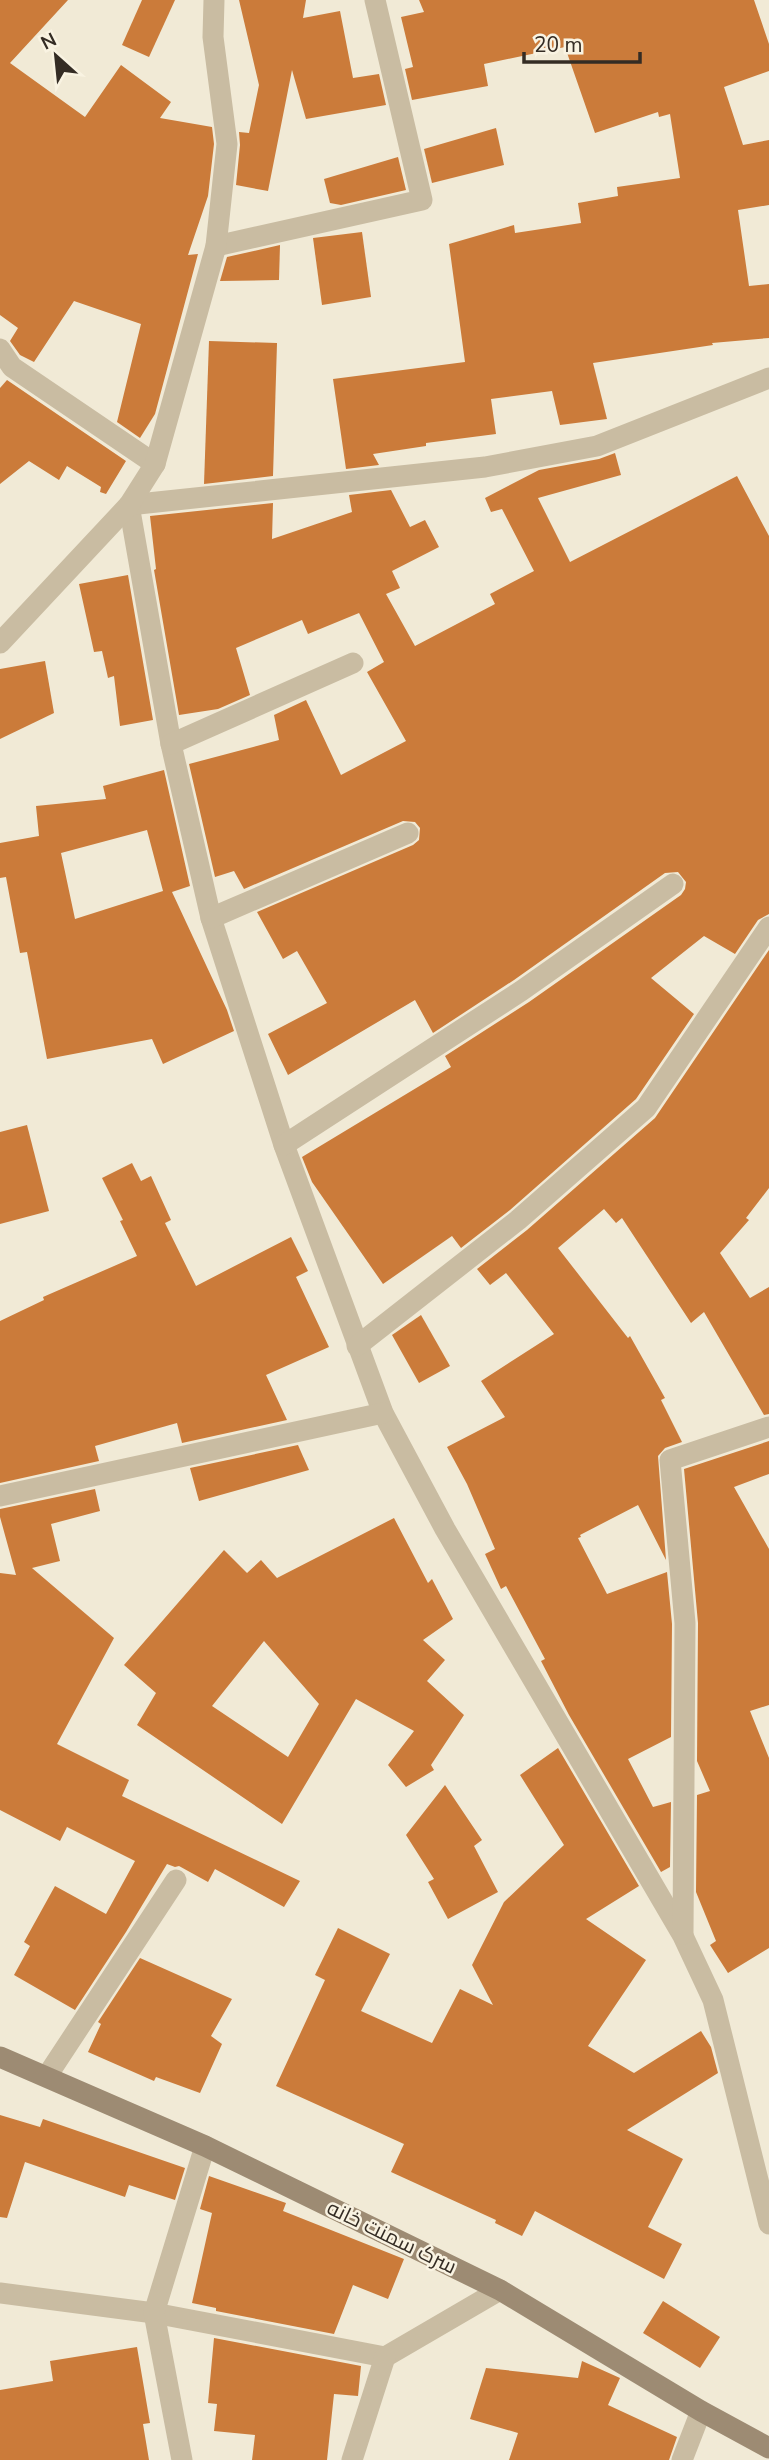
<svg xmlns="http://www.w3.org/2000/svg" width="769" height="2460" viewBox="0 0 769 2460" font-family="'Nunito Sans',Cairo,sans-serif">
  <rect width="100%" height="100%" fill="#f1ead6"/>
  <g fill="#cb7b3a" fill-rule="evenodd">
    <polygon points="0,0 68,0 10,63 85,117 121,65 171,102 160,118 212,127 214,144 208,196 188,255 198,254 155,414 140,438 117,422 141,324 74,301 34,362 20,355 10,341 18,328 0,315"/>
    <polygon points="142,0 175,0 149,57 122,45"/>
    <polygon points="239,0 306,0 303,18 340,11 353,78 379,74 386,105 306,119 292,70 268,191 236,185 240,145 239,132 249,133 259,85"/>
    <polygon points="419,0 754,0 769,44 769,71 724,87 743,145 769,140 769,205 738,210 749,286 769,284 769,338 712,343 713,345 593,363 607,419 560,425 552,391 491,399 496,434 426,443 426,446 373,454 379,465 346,469 333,379 465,362 449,244 514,225 515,233 581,223 578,203 618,196 617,187 680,178 670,114 659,117 658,112 595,133 565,47 484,64 488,86 412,100 405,69 413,67 401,17 424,12"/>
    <polygon points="496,128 504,165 432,183 424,149"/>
    <polygon points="398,157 406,190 341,205 330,203 324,179"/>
    <polygon points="362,232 371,297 322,305 313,238"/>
    <polygon points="280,245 279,280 220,281 227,257"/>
    <polygon points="209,341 277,343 273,476 204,484"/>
    <polygon points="7,380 126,461 106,494 100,492 101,487 67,466 59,480 29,461 0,484 0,388"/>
    <polygon points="615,453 621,475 538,498 570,562 737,476 769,536 769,914 758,920 735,954 704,936 651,978 694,1014 636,1099 510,1210 461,1248 452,1236 383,1284 312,1182 302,1157 451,1067 445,1056 529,1002 681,895 685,889 686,882 678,872 665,873 514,980 433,1033 415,1000 288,1075 268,1034 327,1003 297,951 283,959 257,912 413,845 419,840 420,828 415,822 403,821 244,889 234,871 215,877 189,764 279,740 274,715 306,700 341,775 406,741 367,672 384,662 359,613 308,634 302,620 236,648 250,695 218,709 179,715 154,570 156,569 150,516 273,503 272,539 352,512 349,495 391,490 410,527 425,520 439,547 392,571 400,588 386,594 415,646 495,604 490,594 534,571 502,509 491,512 485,498 539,470 599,459"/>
    <polygon points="128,575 153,720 120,726 114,676 108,678 102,651 94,652 79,584"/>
    <polygon points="45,661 54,713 0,739 0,669"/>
    <path d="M 164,770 L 190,886 L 172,892 L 227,1010 L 234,1031 L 163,1064 L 152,1039 L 47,1059 L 27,952 L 20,953 L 6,877 L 0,878 L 0,843 L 39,836 L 36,806 L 106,799 L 103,786 ZM 147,830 L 163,891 L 75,919 L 61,853 Z"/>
    <polygon points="769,950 769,1188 746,1218 749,1220 720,1253 750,1298 769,1287 769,1414 764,1415 704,1312 691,1323 622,1218 616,1223 604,1209 558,1248 628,1338 630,1336 665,1398 661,1400 682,1442 665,1448 658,1456 666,1560 638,1505 580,1535 581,1537 578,1538 607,1594 667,1572 672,1624 671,1737 628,1759 653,1807 671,1802 670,1867 661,1872 569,1715 541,1661 545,1659 506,1586 501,1589 485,1554 495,1549 467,1484 447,1447 505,1417 481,1381 554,1334 506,1273 490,1285 477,1269 527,1230 655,1118"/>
    <polygon points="27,1125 49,1211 0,1224 0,1132"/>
    <polygon points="132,1163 141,1181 151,1176 171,1220 165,1223 196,1286 291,1237 308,1271 296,1277 329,1347 266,1375 287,1420 182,1443 177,1423 95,1446 99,1461 0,1483 0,1321 44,1300 43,1297 137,1256 120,1221 123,1220 102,1178"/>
    <polygon points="421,1315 450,1366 419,1383 392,1335"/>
    <polygon points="769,1441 769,1474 734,1487 769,1549 769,1705 750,1711 769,1758 769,1948 728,1973 710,1945 716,1941 696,1892 697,1795 710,1791 697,1761 698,1623 684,1469"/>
    <polygon points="298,1445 309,1470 199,1501 190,1468"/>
    <polygon points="95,1489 100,1511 51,1524 60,1561 32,1568 114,1638 57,1744 129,1780 122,1796 300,1881 284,1907 215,1869 208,1882 179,1866 175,1867 167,1864 126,1932 75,2010 14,1975 30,1946 24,1942 55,1886 106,1914 135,1861 67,1827 60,1841 0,1810 0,1573 16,1575 0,1517 0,1509"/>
    <path d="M 394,1518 L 428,1583 L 432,1579 L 453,1619 L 423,1640 L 445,1660 L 427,1681 L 464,1715 L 431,1765 L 434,1770 L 406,1787 L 388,1765 L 414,1731 L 356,1699 L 282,1824 L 137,1725 L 156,1693 L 124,1665 L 224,1550 L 247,1573 L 261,1560 L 277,1578 ZM 264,1641 L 319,1704 L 288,1757 L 212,1706 Z"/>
    <polygon points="558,1748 639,1886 586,1919 646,1960 588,2046 634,2073 701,2031 711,2047 718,2073 627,2130 683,2159 648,2227 682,2244 664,2279 535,2211 522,2236 495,2223 496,2220 391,2172 404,2144 276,2086 325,1980 315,1975 338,1928 390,1954 361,2011 432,2043 460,1989 493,2005 472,1965 504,1902 564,1845 520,1775"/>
    <polygon points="445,1785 482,1840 474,1846 498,1892 448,1919 428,1882 434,1879 406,1835"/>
    <polygon points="140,1958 232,1999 211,2036 222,2044 200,2093 156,2077 154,2081 88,2052 101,2024 98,2022"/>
    <polygon points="0,2115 40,2127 43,2119 185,2168 175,2200 129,2185 125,2197 25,2162 7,2218 0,2217"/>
    <polygon points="209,2176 286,2203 283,2211 404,2259 388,2299 353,2285 334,2334 216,2311 216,2308 192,2303 212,2213 200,2209"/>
    <polygon points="663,2301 720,2337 700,2368 643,2333"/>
    <polygon points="214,2338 361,2366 358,2396 334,2394 327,2460 252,2460 255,2435 214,2431 217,2404 208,2403"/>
    <polygon points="137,2347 150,2423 143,2424 149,2460 0,2460 0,2390 53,2381 50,2361"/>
    <polygon points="582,2361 620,2378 608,2405 677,2437 669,2460 509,2460 518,2433 470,2419 486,2368 578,2378"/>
  </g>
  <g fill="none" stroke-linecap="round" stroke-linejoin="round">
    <g stroke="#c9bca2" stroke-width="21">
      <polyline points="216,246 422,200 375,0"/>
      <polyline points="0,349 12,367 155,464"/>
      <polyline points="129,505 171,744 211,918 284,1145 383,1413 445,1529 683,1936 713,2000 769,2224"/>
      <polyline points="129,505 485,467 597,446 769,378"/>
      <polyline points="0,643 129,505 155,464 216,246 227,144 213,37 214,0"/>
      <polyline points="171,744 353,663"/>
      <polyline points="211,918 408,833"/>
      <polyline points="284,1145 521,991 673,884"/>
      <polyline points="357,1346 518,1220 646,1108 769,927"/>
      <polyline points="0,1496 383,1413"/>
      <polyline points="683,1934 685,1623 670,1460 769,1427"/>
      <polyline points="47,2076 176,1880"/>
      <polyline points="0,2293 154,2313 385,2357 500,2290"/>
      <polyline points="182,2460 154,2313 205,2146"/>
      <polyline points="352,2460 385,2357"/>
      <polyline points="682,2460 701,2411"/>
    </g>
    <polyline stroke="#9d8b73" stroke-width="21" points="0,2057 205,2146 500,2290 701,2411 769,2448"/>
  </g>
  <g text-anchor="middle" stroke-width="5" stroke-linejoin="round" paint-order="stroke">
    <g font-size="21" fill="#342c24" stroke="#f9f3e2">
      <text transform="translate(392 2237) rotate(26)" y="7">سرک سمنت خانه</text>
    </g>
  </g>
  <g transform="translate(56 56) rotate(333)" stroke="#f9f3e2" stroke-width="5" paint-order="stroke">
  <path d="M0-5L12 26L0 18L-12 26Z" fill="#342c24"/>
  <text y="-10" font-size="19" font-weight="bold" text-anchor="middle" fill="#342c24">N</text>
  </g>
  <path d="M524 52v10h116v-10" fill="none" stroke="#342c24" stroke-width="3.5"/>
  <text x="534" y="52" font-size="21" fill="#342c24" stroke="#f9f3e2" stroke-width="5" paint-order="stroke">20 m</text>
</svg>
